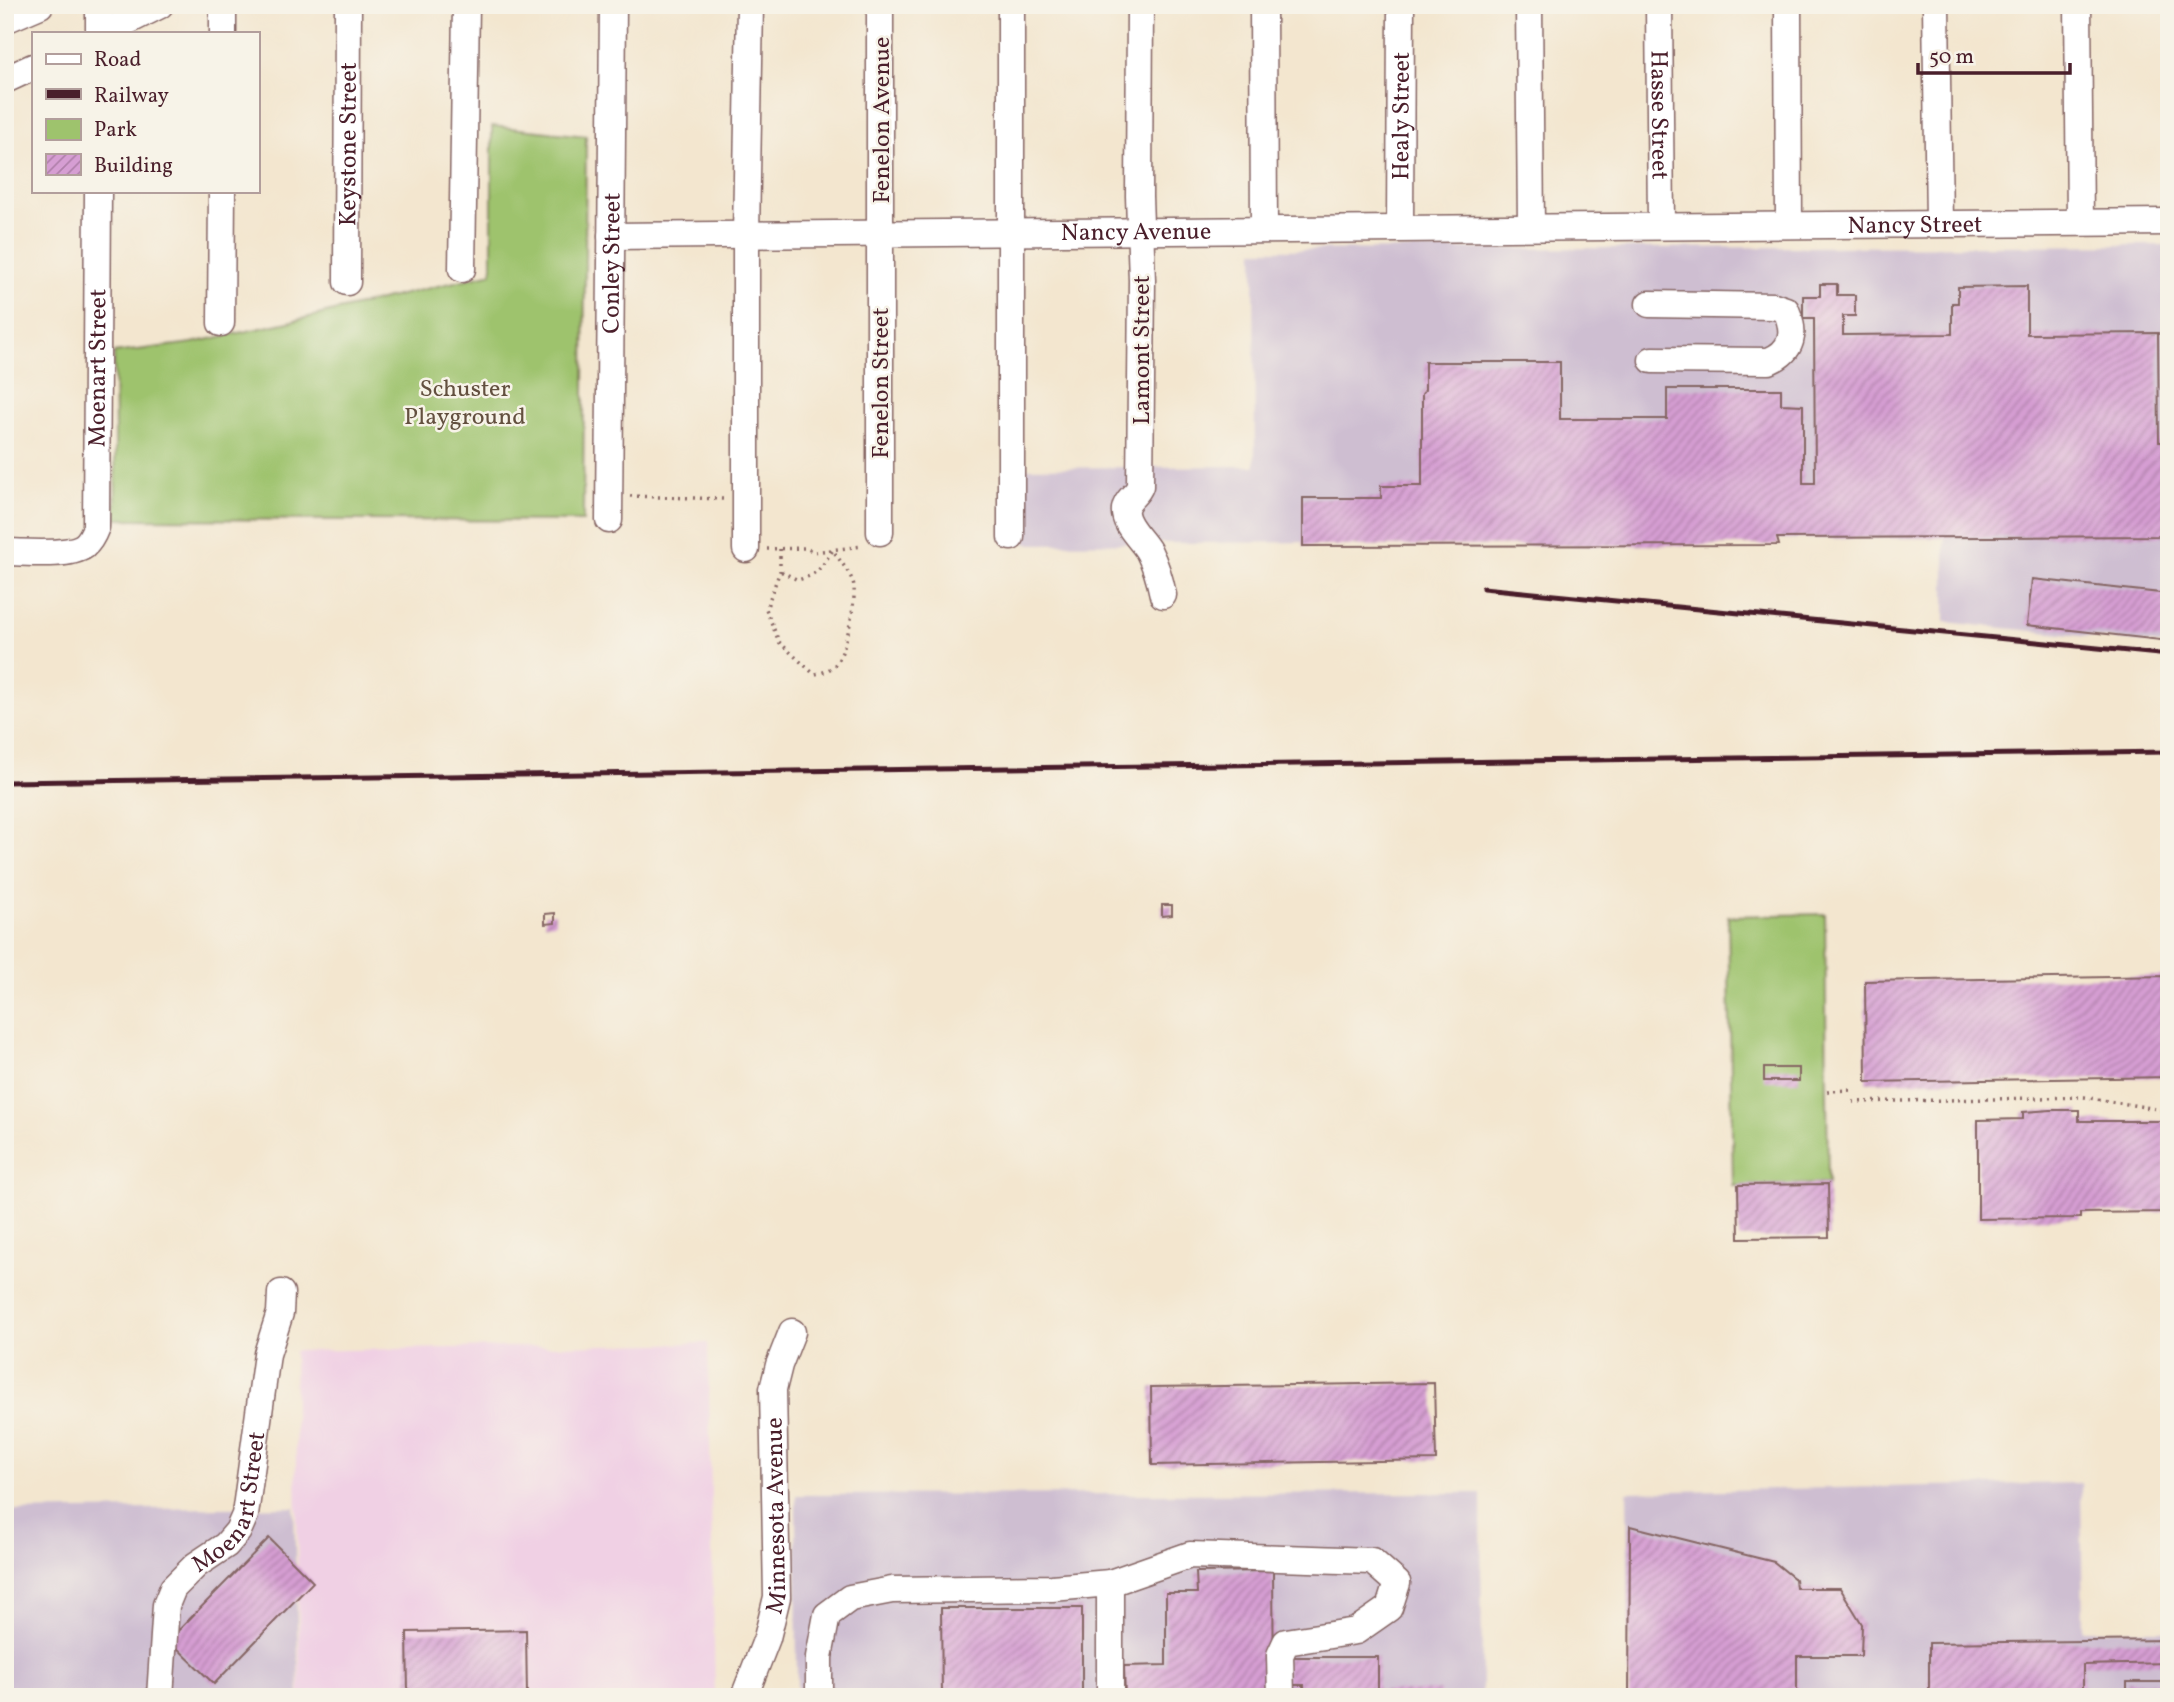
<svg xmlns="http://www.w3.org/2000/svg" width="2174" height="1702" viewBox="0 0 2174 1702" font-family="Vollkorn,serif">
  <defs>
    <pattern id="building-hatch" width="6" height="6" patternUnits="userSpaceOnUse" patternTransform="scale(1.75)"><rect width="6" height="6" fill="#d69ed3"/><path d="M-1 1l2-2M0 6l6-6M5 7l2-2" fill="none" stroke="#b080ab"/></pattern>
  </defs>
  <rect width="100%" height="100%" fill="#f7f3e8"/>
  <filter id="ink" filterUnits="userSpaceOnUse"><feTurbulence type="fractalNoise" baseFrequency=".0143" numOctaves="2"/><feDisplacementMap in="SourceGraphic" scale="14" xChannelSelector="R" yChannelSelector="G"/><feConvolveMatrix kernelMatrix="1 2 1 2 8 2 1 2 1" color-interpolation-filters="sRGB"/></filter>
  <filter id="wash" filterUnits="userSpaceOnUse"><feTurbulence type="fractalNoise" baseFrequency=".00686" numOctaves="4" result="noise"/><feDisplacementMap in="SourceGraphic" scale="28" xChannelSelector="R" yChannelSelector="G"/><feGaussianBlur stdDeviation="1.57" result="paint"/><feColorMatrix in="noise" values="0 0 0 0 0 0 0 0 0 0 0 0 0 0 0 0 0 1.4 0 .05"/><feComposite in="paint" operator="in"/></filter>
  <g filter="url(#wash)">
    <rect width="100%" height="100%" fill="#f3e6cf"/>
    <polygon fill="#f0d0e4" points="708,1343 715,1697 300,1697 294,1351"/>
    <g fill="#cebed1">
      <polygon points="2169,245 2169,645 1945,622 1945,538 1026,544 1025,468 1255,466 1254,250"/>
      <polygon points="2081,1483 2083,1630 2169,1630 2169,1697 1630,1697 1627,1492"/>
      <polygon points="1481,1493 1482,1697 797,1697 796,1495"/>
      <polygon points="294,1507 299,1697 5,1697 5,1511"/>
    </g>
    <g fill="#9ec36d" stroke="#74714c" stroke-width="2">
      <polygon points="492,126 586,136 583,521 116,519 114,353 192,343 293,321 492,273"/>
      <polygon points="1825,914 1828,1184 1733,1186 1728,916"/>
    </g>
    <g id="blocks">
      <g fill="url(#building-hatch)">
        <polygon points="1820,284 1837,284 1837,295 1855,295 1855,316 1843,316 1843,335 1952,334 1952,303 1958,303 1958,287 2027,286 2027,334 2158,333 2159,442 2169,442 2169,536 1777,538 1779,545 1303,546 1303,498 1381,498 1381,486 1422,486 1422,394 1425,390 1425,362 1560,362 1560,419 1667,419 1667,389 1781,389 1781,404 1803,405 1803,483 1815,483 1814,318 1803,318 1803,296 1820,296"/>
        <polygon points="2032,579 2169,594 2169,641 2027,625"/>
        <polygon points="1162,905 1172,905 1172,915 1162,916"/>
        <polygon points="555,913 555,923 545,924 545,914"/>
        <polygon points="2169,976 2169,1077 1866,1082 1865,981"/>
        <rect x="1764" y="1068" width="35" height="13"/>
        <polygon points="2051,1110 2079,1110 2079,1121 2165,1121 2166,1212 2080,1213 2080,1218 1978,1219 1978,1120 2023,1119 2023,1112"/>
        <polygon points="1828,1184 1829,1237 1739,1238 1738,1185"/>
        <polygon points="1434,1383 1436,1460 1152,1465 1151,1387"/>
        <polygon points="1630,1526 1774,1562 1795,1579 1796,1588 1840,1588 1862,1624 1861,1656 1797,1656 1797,1696 1629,1697"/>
        <polygon points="269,1538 313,1582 214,1684 169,1640"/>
        <polygon points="1273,1571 1274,1697 1125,1697 1124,1666 1166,1665 1166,1593 1197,1593 1196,1572"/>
        <polygon points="941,1608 1082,1608 1082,1697 942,1697"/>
        <polygon points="526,1630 527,1697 397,1697 397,1692 408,1692 407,1632"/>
        <polygon points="2169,1640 2169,1663 2083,1665 2083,1697 1929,1697 1929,1643"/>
        <polygon points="1287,1657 1378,1657 1378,1691 1440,1691 1440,1697 1304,1697 1304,1685 1287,1685"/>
        <rect x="2127" y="1682" width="36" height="15"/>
      </g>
    </g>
  </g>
  <g filter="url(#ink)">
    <use href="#blocks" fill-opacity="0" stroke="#856564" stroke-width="2"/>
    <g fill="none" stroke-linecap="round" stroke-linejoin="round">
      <g stroke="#856564" stroke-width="29">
        <g id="minor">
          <polyline points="1011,5 1011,537"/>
          <path d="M 1140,5 L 1139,196 L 1142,280 L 1140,486 C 1137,495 1127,498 1125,509 C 1123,525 1142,539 1149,552 C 1156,566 1160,580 1163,595"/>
          <polyline points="1263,5 1264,229"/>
          <polyline points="1529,5 1531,227"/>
          <path id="s1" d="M 1659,5 L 1661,225"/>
          <polyline points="1788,5 1789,224"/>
          <polyline points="1936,5 1939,223"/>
          <polyline points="2078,5 2080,222"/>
          <polyline points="5,20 40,5"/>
          <polyline points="99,33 99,5"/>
          <polyline points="104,33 160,5"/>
          <polyline points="223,33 223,5"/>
          <polyline points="5,80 33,67"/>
          <path id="s2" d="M 1400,228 L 1401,5"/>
          <path id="s3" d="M 611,236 L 2169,222"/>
          <polyline points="462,269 466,5"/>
          <path id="s4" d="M 347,282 L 348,5"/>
          <path d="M 1649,304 L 1774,306 L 1786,310 C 1796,333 1793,351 1769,361 L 1652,360"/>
          <polyline points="221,323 222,191"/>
          <path id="s5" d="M 609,520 L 613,5"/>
          <polyline points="880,532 880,5"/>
          <polyline points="746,549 746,235 750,5"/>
          <path id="s6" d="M 5,552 C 25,552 68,557 84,546 C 90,541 93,535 96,527 L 98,191"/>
          <path id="s7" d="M 160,1697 L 166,1605 L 173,1588 L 196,1565 L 226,1545 L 238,1531 L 245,1515 L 267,1354 L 280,1313 L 281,1293"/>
          <path id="s8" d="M 744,1697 L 767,1638 L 777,1597 L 773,1389 L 779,1365 L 792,1332"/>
          <polyline points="819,1697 819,1657 827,1615 850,1598 892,1590 1052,1588 1110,1583"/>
          <polyline points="1110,1697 1110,1583 1190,1555 1372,1561 1397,1583 1389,1608 1356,1631 1286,1642 1280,1655 1281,1697"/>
        </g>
      </g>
      <g stroke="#856564" stroke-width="3.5" stroke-dasharray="2 5" stroke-linecap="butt">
        <polyline points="630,496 723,499"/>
        <polyline points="767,549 806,548 814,552 863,546"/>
        <path d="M 780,549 L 780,571 L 766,609 L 779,642 L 814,674 C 824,673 831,670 837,662 C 846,650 858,596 853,582 C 849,571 839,560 833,550 C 821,567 819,574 798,580 L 780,571"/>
        <polyline points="1827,1091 1852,1090"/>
        <polyline points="1853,1102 2084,1097 2169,1111"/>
        <polyline points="2166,1156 2169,1156"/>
      </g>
      <use href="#minor" stroke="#fff" stroke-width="26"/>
      <g stroke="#4a1f2b" stroke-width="5">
        <polyline points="1483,588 2169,655"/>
        <polyline points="5,782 2169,752"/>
      </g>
    </g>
  </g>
  <g text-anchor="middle" stroke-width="5" stroke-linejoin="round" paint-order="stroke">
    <g font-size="24" fill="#4a1f2b" stroke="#f7f3e8">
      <text dy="8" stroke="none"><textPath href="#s1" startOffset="110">Hasse Street</textPath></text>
      <text dy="8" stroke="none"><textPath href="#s2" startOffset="112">Healy Street</textPath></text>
      <text transform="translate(881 120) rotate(-90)" y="8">Fenelon Avenue</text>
      <text dy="8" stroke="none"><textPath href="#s4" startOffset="138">Keystone Street</textPath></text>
      <text dy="8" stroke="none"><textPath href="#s3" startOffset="1304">Nancy Street</textPath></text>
      <text dy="8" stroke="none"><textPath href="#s3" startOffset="525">Nancy Avenue</textPath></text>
      <text dy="8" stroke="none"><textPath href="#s5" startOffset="257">Conley Street</textPath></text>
      <text transform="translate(1141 350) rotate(-90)" y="8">Lamont Street</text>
      <text dy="8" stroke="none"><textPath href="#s6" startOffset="262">Moenart Street</textPath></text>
      <text transform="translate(880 383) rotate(-90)" y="8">Fenelon Street</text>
      <text dy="8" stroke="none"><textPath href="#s7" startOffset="220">Moenart Street</textPath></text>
      <text dy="8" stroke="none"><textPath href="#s8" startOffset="187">Minnesota Avenue</textPath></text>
    </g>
    <g font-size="24" fill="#63503f" stroke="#f7f3e8">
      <text x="465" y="396">Schuster<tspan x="465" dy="28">Playground</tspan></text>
    </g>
  </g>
  <rect width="2174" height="1702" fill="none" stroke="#f7f3e8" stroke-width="28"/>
  <rect x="32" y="32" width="228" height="161" fill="#f7f3e8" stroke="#b29e9c" stroke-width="2"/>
  <rect x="46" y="54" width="35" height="10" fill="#ffffff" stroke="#b29e9c" stroke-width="2"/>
  <text x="94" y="66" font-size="21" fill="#4a1f2b">Road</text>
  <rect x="46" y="89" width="35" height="10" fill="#4a1f2b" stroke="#b29e9c" stroke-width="2"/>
  <text x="94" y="102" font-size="21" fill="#4a1f2b">Railway</text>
  <rect x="46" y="119" width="35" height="21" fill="#9ec36d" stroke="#b29e9c" stroke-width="2"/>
  <text x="94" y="136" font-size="21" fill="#4a1f2b">Park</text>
  <rect x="46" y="154" width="35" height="21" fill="url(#building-hatch)" stroke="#b29e9c" stroke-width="2"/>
  <text x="94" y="172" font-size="21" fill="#4a1f2b">Building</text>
  <path d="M1918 63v10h152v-10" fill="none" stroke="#4a1f2b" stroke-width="3.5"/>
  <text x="1929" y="63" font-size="21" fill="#4a1f2b" stroke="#f7f3e8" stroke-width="5" paint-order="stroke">50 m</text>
</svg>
